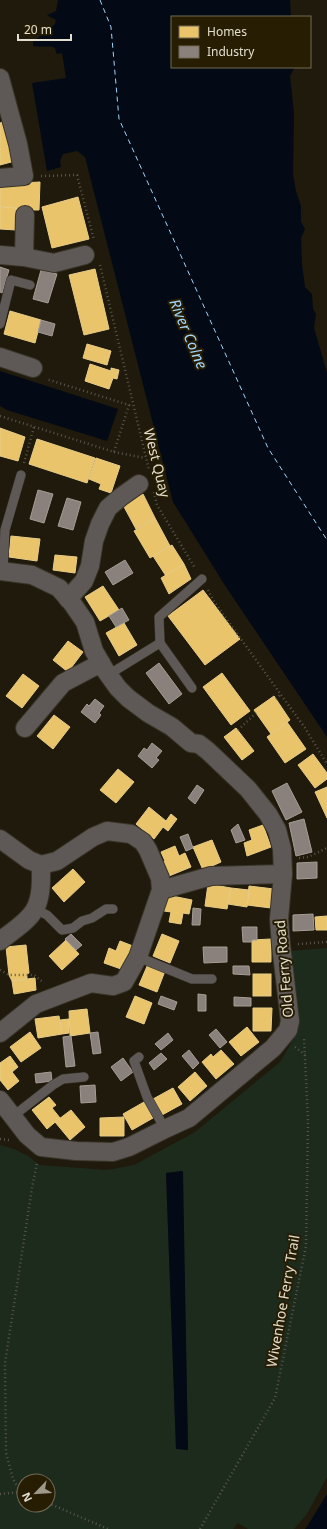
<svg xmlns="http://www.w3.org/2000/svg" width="327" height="1529" viewBox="0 0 327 1529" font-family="'Noto Sans',sans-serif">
  <rect width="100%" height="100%" fill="#1f1a0b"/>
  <path fill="#1d2b1d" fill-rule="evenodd" d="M 327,948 L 327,1477 L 307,1514 L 294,1529 L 248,1529 L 238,1523 L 233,1529 L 0,1529 L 0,1145 L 14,1149 L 28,1156 L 40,1165 L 107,1170 L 134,1165 L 195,1132 L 280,1062 L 290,1045 L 297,1029 L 290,951 ZM 182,1171 L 188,1450 L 176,1448 L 166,1173 ZM 24,1481 L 48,1481 L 48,1505 L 24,1505 Z"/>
  <g fill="#030a15">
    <path d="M 58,0 L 290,0 L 291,17 L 172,17 L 172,67 L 295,67 L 290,76 L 294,113 L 293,174 L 296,191 L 301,206 L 301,222 L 305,229 L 301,238 L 302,264 L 305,287 L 312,294 L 313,309 L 316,314 L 314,328 L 327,373 L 327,737 L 226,587 L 173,502 L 85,157 L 77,151 L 63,154 L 60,161 L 61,167 L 47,171 L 32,83 L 66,78 L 62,53 L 57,54 L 55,48 C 49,45 41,48 33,46 L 33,42 L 55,24 L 56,20 L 47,15 L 56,11 Z"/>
    <polygon points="0,371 118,409 107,441 7,410 0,406"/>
    <polygon points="183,1171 188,1450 176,1449 166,1173"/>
    <polygon points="327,1494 327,1529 305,1529 308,1525"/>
  </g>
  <g fill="#e9c46a" stroke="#e8cc88">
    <polygon points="5,121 15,161 0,165 0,123"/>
    <polygon points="40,182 39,210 16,210 16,208 0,207 0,184"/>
    <polygon points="78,197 89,239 52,248 42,207"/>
    <polygon points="0,207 16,208 16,230 0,229"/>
    <polygon points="95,269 109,329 84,335 69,275"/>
    <polygon points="10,311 41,320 35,343 4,334"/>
    <polygon points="87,344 111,351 107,365 83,358"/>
    <polygon points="90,364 111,371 111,368 119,370 117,379 113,378 109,389 85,381"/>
    <polygon points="0,428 25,437 18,461 0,456"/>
    <polygon points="37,439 95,458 87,483 29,464"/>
    <polygon points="96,458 120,466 111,493 99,489 101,484 89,479"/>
    <polygon points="143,494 155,518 136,529 123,505"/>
    <polygon points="155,518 170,546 150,558 134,531"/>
    <polygon points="11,536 40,539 37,561 9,557"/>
    <polygon points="172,545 184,564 166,576 153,556"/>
    <polygon points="55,555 77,557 75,573 53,570"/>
    <polygon points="184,564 191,579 169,594 161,578"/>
    <polygon points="103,586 119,610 100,621 85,597"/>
    <polygon points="203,590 240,639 205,665 168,616"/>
    <polygon points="124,623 137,645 119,656 106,633"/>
    <polygon points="68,641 83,652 68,672 53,660"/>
    <polygon points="222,673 250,711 231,725 203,687"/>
    <polygon points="23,674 39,686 22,708 6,696"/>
    <polygon points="274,696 290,720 271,734 254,710"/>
    <polygon points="54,715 70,727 53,749 37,736"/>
    <polygon points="287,722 306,749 285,763 267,737"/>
    <polygon points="236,728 254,751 242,760 224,737"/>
    <polygon points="313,754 327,773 327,779 315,788 298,765"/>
    <polygon points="118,769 134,782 116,803 100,790"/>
    <polygon points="327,787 327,818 315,792"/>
    <polygon points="149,807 166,821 171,814 177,819 168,831 163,827 154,839 136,824"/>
    <polygon points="263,825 271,847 247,856 244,843 252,840 249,830"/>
    <polygon points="212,840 221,862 203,870 193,847"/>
    <polygon points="175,846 179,856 185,853 191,867 169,876 163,862 165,861 161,852"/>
    <polygon points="73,869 85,882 64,902 52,888"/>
    <polygon points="208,884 231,888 227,909 205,906"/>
    <polygon points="249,886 274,889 271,908 247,905"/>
    <polygon points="231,888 249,890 247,907 228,904"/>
    <polygon points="167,895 192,900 189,914 183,913 181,924 169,922 171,912 164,911"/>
    <polygon points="327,916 327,930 316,930 315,917"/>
    <polygon points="162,934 179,941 170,963 153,956"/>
    <polygon points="271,939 271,962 252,962 252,940"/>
    <polygon points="66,940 79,954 62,970 49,956"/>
    <polygon points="120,941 133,946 124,970 104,963 109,948 116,951"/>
    <polygon points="26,945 29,973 27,974 27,979 12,981 9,975 6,947"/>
    <polygon points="148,964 165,971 157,992 139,985"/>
    <rect x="253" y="974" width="18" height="22"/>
    <polygon points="35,978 36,990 14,994 12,981"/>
    <polygon points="135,996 152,1003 144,1024 126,1017"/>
    <polygon points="253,1008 272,1008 271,1031 253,1031"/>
    <polygon points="87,1009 90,1033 70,1036 69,1011"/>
    <polygon points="59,1016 62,1034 38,1038 35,1019"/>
    <polygon points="69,1019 69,1033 62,1034 60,1020"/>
    <polygon points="247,1027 259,1042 241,1056 229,1042"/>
    <polygon points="30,1032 41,1048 21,1062 10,1047"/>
    <polygon points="221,1050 234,1064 216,1079 202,1062 211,1054 213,1057"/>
    <polygon points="10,1056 18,1067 12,1072 19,1081 8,1090 0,1080 0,1063"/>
    <polygon points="195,1072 207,1086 190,1101 178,1087"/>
    <polygon points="173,1088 182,1104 162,1115 153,1099"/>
    <polygon points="49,1097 56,1105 52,1108 60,1118 47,1129 32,1110"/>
    <polygon points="144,1102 153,1118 132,1130 123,1114"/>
    <polygon points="71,1110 85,1127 70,1140 55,1122"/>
    <polygon points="124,1117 124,1136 100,1136 100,1118"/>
  </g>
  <g fill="#8a817c" stroke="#a59d95">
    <polygon points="0,267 9,270 2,293 0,292"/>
    <polygon points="41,270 57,274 48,303 33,299"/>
    <polygon points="41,320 55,324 52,336 38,332"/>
    <polygon points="38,490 53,494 44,523 30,519"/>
    <polygon points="67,498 81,502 73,530 58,526"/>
    <polygon points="125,560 133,573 113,585 105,572"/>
    <polygon points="122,608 129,620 116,627 109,616"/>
    <polygon points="159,663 182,694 169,704 146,673"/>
    <polygon points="95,699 104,706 99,713 101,715 95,723 81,712 87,704 89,706"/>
    <polygon points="152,743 162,751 156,758 159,760 152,768 138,756 144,748 147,750"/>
    <polygon points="287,783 302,812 286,820 272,791"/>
    <polygon points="197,785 204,790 195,804 188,798"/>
    <polygon points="304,819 312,852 296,856 289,823"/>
    <polygon points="238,824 245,840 236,843 231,830"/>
    <polygon points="188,834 193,848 186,851 180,837"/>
    <polygon points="317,862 317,878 297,879 297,863"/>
    <polygon points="193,908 201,909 200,925 192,925"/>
    <polygon points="313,914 314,930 293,931 293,915"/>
    <polygon points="242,927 257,927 257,940 252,940 252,942 243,942"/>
    <polygon points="71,934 82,945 76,950 65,939"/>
    <polygon points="203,947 227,947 227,962 204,963"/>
    <polygon points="233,966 249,966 250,975 233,974"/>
    <polygon points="198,994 206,995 206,1011 198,1011"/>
    <polygon points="161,996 177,1002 174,1010 158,1004"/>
    <polygon points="234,997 251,998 251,1006 234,1006"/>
    <polygon points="216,1029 227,1042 220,1048 209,1035"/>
    <polygon points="98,1032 101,1053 93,1054 90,1033"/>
    <polygon points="168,1033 173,1040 161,1050 155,1044"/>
    <polygon points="71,1036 75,1066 66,1067 63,1037"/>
    <polygon points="189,1050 199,1063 193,1069 182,1056"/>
    <polygon points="161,1053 167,1059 154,1070 149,1063"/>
    <polygon points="123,1058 133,1072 121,1081 111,1067"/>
    <polygon points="51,1072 52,1081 36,1083 35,1074"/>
    <polygon points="95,1085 96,1102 81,1103 80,1086"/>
  </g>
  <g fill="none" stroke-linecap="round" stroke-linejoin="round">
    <polyline stroke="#a2d4f9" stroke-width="1" stroke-dasharray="5 4" stroke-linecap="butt" points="100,0 111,27 119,119 268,448 327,540"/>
    <g stroke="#393528" stroke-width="10">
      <g id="service">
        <polyline points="0,324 11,280 30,285"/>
        <polyline points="3,571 5,530 21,475"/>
        <polyline points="160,643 192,688"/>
        <polyline points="108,675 160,643 159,617 202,579"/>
        <polyline points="35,909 47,915 62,930 73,928 82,921 92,918 106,909 113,909"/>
        <polyline points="138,957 192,979 212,979"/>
        <polyline points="139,1057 134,1061 147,1097 165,1129"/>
        <polyline points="12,1117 53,1085 63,1079 84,1077"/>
      </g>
    </g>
    <g stroke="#393528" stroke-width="20">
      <g id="minor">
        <polyline points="0,78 18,144 24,176 0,178"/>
        <polyline points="0,255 24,257 54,263 85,255"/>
        <polyline points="24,257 25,215"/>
        <polyline points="0,357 33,368"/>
        <polyline points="0,571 32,575 59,588 72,603 85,622 94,651 105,670 118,688 128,698 148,713 172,727 191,743 199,744 208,751 248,789 268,814 277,830 282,849 283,874 279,919 281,945 290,1021 288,1030 273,1048 189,1118 165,1129 129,1147 113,1152 76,1151 41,1147 27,1135 0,1100"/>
        <polyline points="68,599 84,581 90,566 94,541 100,524 108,508 122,496 139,484"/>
        <polyline points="25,728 63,683 101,663"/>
        <path d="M 0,839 L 29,860 L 41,865 C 41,879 42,896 35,909 C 29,921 10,933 0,941"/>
        <polyline points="161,890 211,876 283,874"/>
        <polyline points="0,1033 36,1004 91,983 113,986 124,982 138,957 161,890 160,878 148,850 143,842 131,834 107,831 93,837 57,861 41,865"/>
      </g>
    </g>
    <g stroke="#58544c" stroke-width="2.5" stroke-dasharray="1 3" stroke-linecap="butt">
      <polyline points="41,176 77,175 94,240"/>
      <polyline points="100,265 149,470"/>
      <polyline points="0,416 114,452 129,405 46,379"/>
      <polyline points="114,452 145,458"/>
      <polyline points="24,463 34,427"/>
      <polyline points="154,492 157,505 195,568"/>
      <polyline points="208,590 213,600 305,728 327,764"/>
      <polyline points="276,699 281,694"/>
      <polyline points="238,730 256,713"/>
      <polyline points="299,858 308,857 327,848"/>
      <polyline points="298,944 327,942"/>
      <polyline points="0,970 9,975 34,975 44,983"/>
      <polyline points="295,1047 305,1055"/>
      <polyline points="0,1139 9,1140"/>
      <polyline points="24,1493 21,1492 13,1479 6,1453 5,1363 32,1188 37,1163"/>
      <polyline points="0,1494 21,1492"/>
      <polyline points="48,1503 108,1529"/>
      <polyline points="200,1529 275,1398 306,1246 308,1121 304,1038"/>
    </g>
    <use href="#service" stroke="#5e5956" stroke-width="9"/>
    <use href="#minor" stroke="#5e5956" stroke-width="18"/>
  </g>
  <g text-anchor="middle" stroke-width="4" stroke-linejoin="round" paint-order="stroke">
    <g font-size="14" fill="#e4dece" stroke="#271d03">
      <text transform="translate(157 463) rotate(76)" y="5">West Quay</text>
      <text transform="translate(284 969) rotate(-95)" y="5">Old Ferry Road</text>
      <text transform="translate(283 1301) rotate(-80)" y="5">Wivenhoe Ferry Trail</text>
    </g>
    <g font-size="15" font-style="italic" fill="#a2d4f9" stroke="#271d03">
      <text transform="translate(188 334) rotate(67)" y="5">River Colne</text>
    </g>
  </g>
  <rect x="171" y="16" width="140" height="52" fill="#271d03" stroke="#736a54"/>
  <rect x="179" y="26" width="20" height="12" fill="#e9c46a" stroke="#736a54"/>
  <text x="207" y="36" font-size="12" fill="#e4dece">Homes</text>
  <rect x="179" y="46" width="20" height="12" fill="#8a817c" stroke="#736a54"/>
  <text x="207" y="56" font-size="12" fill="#e4dece">Industry</text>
  <g transform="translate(36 1493) rotate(245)"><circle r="19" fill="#271d03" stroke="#736a54"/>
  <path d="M0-3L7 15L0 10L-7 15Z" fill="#9f998a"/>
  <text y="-6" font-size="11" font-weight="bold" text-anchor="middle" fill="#e4dece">N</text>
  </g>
  <path d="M18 34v6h53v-6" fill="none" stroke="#e4dece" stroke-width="2"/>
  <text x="24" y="34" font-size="12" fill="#e4dece" stroke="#271d03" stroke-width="3" paint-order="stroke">20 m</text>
</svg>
